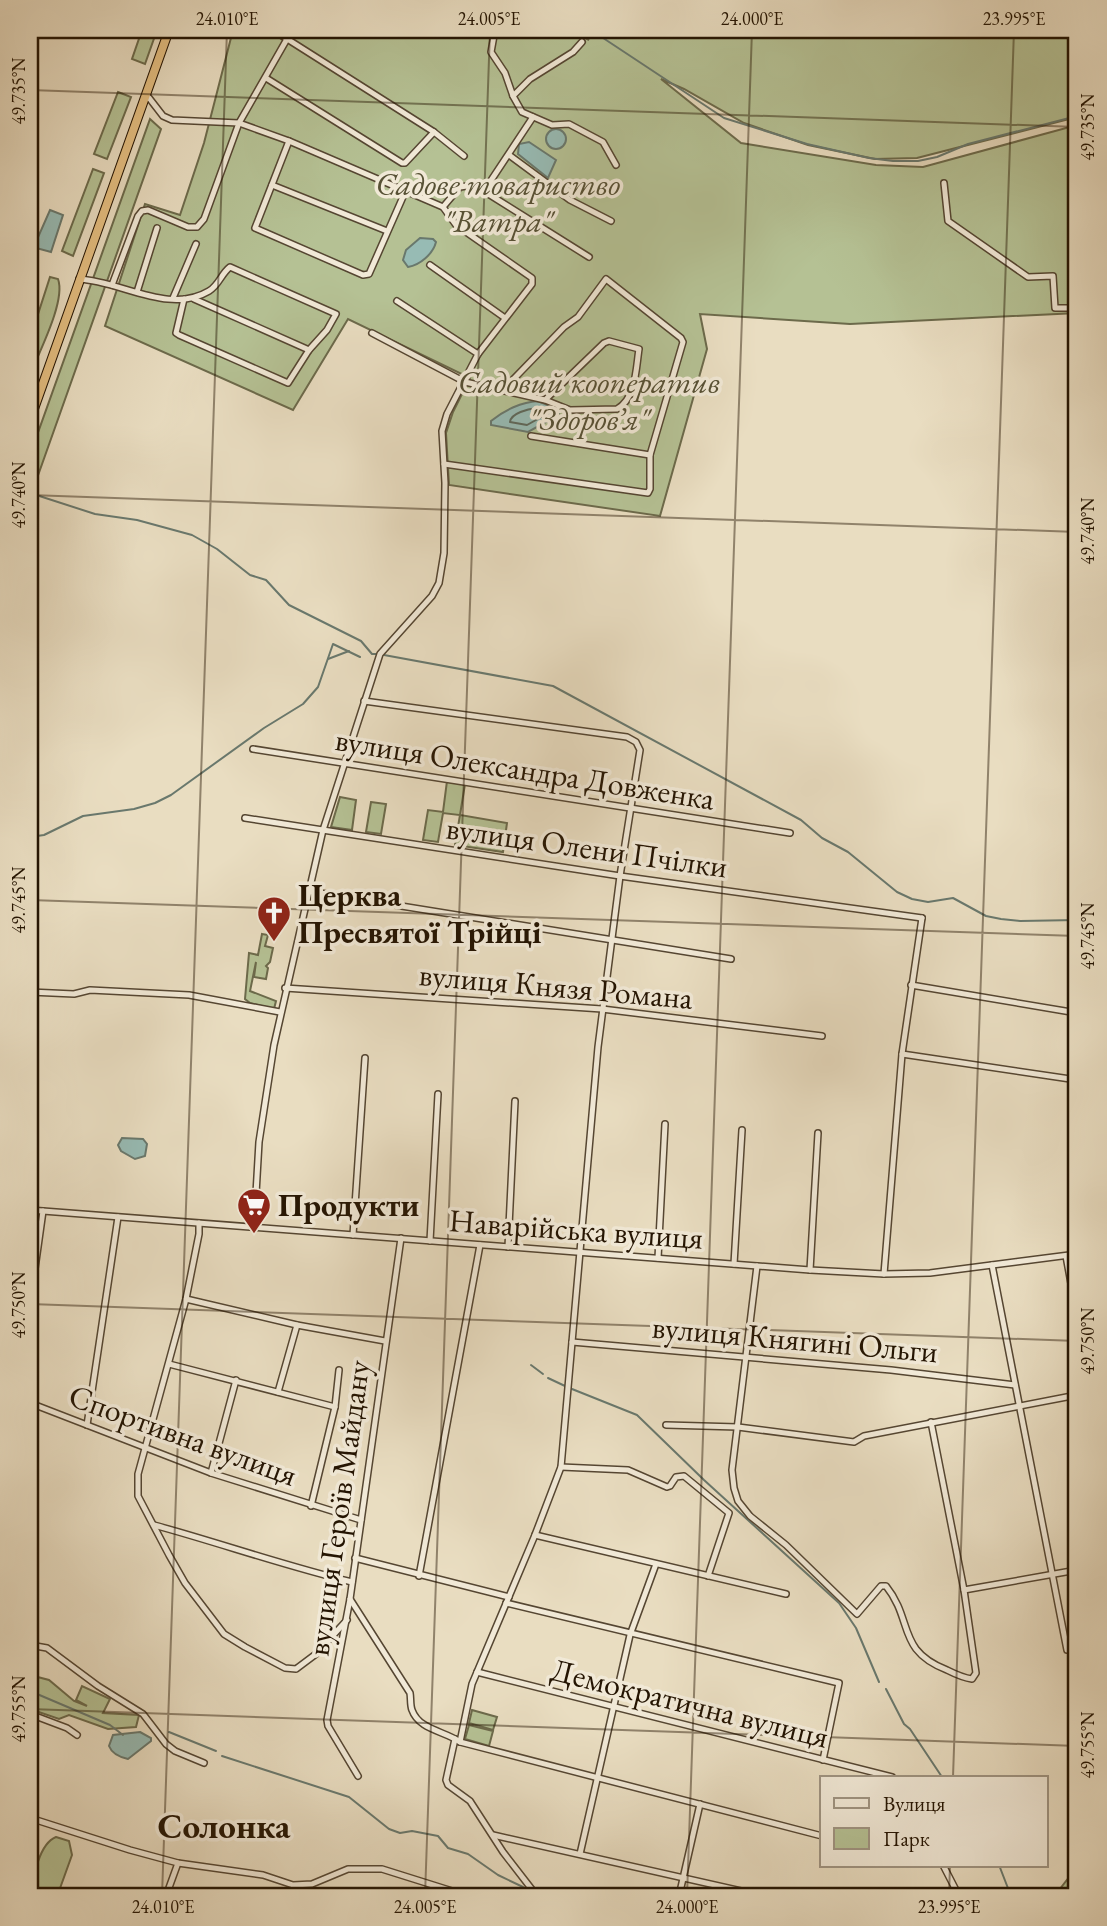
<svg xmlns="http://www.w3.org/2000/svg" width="1107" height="1926" viewBox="0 0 1107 1926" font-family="'EB Garamond',serif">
  <rect width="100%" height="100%" fill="#e9ddc1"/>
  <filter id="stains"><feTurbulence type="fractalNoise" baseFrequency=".00286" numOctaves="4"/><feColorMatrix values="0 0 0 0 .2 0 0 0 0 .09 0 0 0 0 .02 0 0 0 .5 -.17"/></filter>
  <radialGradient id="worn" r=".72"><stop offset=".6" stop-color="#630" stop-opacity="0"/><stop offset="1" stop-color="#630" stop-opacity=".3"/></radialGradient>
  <g fill="#b5c194" stroke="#6c6a4b" stroke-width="2">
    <polygon points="142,30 157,30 145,64 132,59"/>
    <polygon points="233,30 570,30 589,40 579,30 1077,30 1077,117 917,158 875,159 808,145 744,123 684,89 661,79 741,143 876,165 923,167 1077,125 1077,313 850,324 700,314 707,349 660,516 449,485 446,433 453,412 470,378 348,319 293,410 105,326 145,204 180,215 204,143"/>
    <polygon points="118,92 131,97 107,159 94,154"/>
    <polygon points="150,119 161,129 30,498 30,455"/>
    <polygon points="93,169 104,173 73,256 62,251"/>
    <path d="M 50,277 L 58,279 C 66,301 39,352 30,375 L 30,339 Z"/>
    <polygon points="447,781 465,784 460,815 507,823 503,852 455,845 460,815 443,813 438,842 423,840 428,810 443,812"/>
    <polygon points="340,797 356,800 352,830 331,827"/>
    <polygon points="371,802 386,804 381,834 366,832"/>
    <polygon points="262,934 268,935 265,946 273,948 270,962 266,966 268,968 266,979 254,977 256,962 250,991 276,1001 274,1009 250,1003 245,999 249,953 258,955"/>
    <polygon points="30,1675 49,1680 74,1701 87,1706 76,1700 82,1686 110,1699 103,1713 139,1715 136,1727 108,1729 69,1715 59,1719 30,1709"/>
    <polygon points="472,1710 497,1717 493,1730 469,1723"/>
    <polygon points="469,1725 493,1731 489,1746 465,1739"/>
    <path d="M 56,1837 L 69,1841 L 72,1855 L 59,1891 L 46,1896 L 37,1891 C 30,1877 41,1843 56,1837 Z"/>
    <polygon points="1077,1867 1077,1896 1055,1896 1056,1894"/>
  </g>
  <g fill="#97bbb4" stroke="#69786d" stroke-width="2">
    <circle cx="556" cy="139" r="10"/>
    <polygon points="529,142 556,160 548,178 518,154 519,144"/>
    <polygon points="50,210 63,215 51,252 36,248 35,244"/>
    <path d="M 420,238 L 433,239 L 436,242 C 433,254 420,265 408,267 L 403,260 L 406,250 Z"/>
    <path d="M 538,401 L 559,410 L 560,412 L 557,416 L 528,432 L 491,425 L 491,421 C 504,410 522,402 538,401 Z"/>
    <polygon points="122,1138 143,1139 147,1144 145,1156 135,1159 121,1151 118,1145"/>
    <path d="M 140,1732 L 151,1738 L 151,1741 L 128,1759 C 119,1757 112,1754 109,1746 L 113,1735 Z"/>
  </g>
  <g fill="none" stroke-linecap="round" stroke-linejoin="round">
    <path stroke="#5e685b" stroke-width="2" d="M 537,408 L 545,410 L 545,415 L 527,425 L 510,422 C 511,413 528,409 537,408 Z"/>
    <g stroke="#69786d" stroke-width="2">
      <polyline points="591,30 724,118 807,144 869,158 893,161 918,161 937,157 968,144 1077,116"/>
      <polyline points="30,493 95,514 137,520 192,535 217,549 250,575 266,580 289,605 361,641 372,654 377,654"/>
      <polyline points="384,655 553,686 801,820 822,838 848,852 897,892 912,899 928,902 953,898 986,916 1001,919 1020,921 1077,920"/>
      <polyline points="328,659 349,651"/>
      <polyline points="30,837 44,835 83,816 134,809 155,803 171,795 264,728 303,704 318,687 333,644 360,657"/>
      <polyline points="531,1365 543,1374"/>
      <polyline points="548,1378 565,1386"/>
      <polyline points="572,1389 637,1415 704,1480 839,1603 856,1628 879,1682"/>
      <polyline points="886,1689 904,1724 910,1729 942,1777"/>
      <polyline points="30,1691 110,1725 123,1735"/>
      <polyline points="169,1732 216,1751"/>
      <polyline points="222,1756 349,1797 389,1829 400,1833 412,1831 438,1836 448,1848 468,1854 498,1875 523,1887 530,1896"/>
      <polyline points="999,1865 1011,1896"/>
    </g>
    <g stroke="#554632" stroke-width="8">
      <g id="minor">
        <polyline points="273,30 434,132 464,156"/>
        <polyline points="495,30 491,52 505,73 513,96 522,112 552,125 569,124 603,142 616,165"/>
        <polyline points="266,78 402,163 405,163 434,132"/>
        <polyline points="146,94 163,116 172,120 239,123 289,141 443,207 456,225 532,278 532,284 478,354 447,414 442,431 445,483 444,553 439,583 432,596 380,654 323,830 274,1045 259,1142 254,1228"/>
        <polyline points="513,96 530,79 573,52 582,42"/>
        <polyline points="289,141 255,228 363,275 369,274 406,190"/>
        <polyline points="509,155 570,200 611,221"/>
        <polyline points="944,183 948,221 1028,277 1053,276 1055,308 1077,308"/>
        <polyline points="272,185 387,231"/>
        <polyline points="484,191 533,117"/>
        <polyline points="443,207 460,187 474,185 589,257"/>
        <polyline points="430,265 505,318"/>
        <path d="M 79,279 C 121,281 169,315 209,291 C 219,285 221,274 230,267 L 336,314 L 327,330 L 309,350 L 288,383 L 179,335 L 176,333 L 184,299"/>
        <polyline points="112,285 138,216 142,211 148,210 188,227 197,227 204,219 239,123 287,39"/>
        <polyline points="137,292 157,228"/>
        <polyline points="173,298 196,244"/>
        <polyline points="194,299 309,350"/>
        <polyline points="397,301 478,354"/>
        <path d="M 372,333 L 465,382 L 545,400 L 570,410 L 617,409 C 636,399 636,368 639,349 L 609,341 L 604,343 L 545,400"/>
        <polyline points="531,436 650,455"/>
        <polyline points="444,464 648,493 650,489 650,455 683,342 681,338 606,279 578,317 564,327 503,390"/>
        <polyline points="364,701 627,737 636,742 640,750 620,876 598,1047 561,1467 535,1535 472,1684 460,1742"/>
        <polyline points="253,749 790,833"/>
        <polyline points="245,818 620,876 922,918"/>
        <polyline points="308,891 731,959"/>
        <polyline points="911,985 1077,1013"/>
        <polyline points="285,988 602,1009 822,1036"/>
        <polyline points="30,992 74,994 90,990 189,995 280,1012"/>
        <polyline points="902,1054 1077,1080"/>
        <polyline points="30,1210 810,1270 884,1274 930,1273 1077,1254"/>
        <polyline points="199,1223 199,1234 186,1299 138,1474 138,1496 169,1555 185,1583 224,1634 245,1647 285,1668 296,1669 316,1654 347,1620"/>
        <polyline points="353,1235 365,1058"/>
        <polyline points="430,1241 438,1094"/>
        <polyline points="508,1247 515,1101"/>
        <polyline points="1066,1256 1077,1316"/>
        <polyline points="658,1258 665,1124"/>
        <polyline points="734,1264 742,1130"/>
        <polyline points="992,1265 1067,1650"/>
        <path d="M 757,1266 L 732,1470 L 734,1488 L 738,1501 L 750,1516 L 786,1545 L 857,1614 L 881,1586 L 886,1586 C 914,1621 896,1650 947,1670 C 955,1674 964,1678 972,1679 L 976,1673 L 964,1590 L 931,1422"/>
        <polyline points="810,1270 818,1133"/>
        <polyline points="884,1274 902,1054 922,918 921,919"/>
        <polyline points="186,1299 297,1325 385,1341"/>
        <polyline points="30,1304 43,1211"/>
        <polyline points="572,1342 891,1370 1015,1385"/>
        <polyline points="169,1364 335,1407"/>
        <polyline points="278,1392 297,1325"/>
        <polyline points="30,1403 211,1473 361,1520"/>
        <polyline points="87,1425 118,1217"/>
        <polyline points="666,1425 738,1427 854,1442 864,1436 1077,1395"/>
        <polyline points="561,1467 628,1470 667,1487 670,1486 676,1477 684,1476 729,1513 708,1576"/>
        <polyline points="211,1473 236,1380"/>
        <polyline points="311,1506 335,1407 339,1370"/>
        <path d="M 154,1525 C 220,1543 285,1566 352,1582"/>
        <polyline points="535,1535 786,1594"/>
        <polyline points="355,1558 509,1597"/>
        <polyline points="419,1576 480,1245"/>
        <polyline points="964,1590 1077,1570"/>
        <path d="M 350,1599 L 410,1693 C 411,1698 410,1705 412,1710 C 419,1730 445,1731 460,1742 L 822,1836"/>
        <polyline points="506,1603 839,1683 823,1760"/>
        <polyline points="30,1645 47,1648 98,1686 143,1714 166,1744 175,1751 204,1763"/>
        <polyline points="477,1672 892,1777"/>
        <polyline points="30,1714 67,1728 77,1735"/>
        <polyline points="455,1739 446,1780 448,1785 470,1801 503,1852 537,1896"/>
        <polyline points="358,1776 328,1726 327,1720 350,1599 401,1238"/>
        <polyline points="30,1818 130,1850 178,1863 263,1875 293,1885 312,1884 348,1869 382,1869 468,1896"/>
        <polyline points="493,1835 764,1896"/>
        <polyline points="580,1854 630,1635 656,1564"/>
        <polyline points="943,1865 959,1896"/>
        <polyline points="166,1896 178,1863"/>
        <polyline points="679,1896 700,1804"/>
      </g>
    </g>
    <g stroke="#241402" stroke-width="10">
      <polyline id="highway" points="30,420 169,30"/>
    </g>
    <use href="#minor" stroke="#f1e9d7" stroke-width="5"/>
    <use href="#highway" stroke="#e4be80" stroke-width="8"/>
  </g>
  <path fill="none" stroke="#241402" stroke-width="2" stroke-opacity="0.45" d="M 30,90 L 1077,127M 30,495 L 1077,532M 30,900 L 1077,936M 30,1304 L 1077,1341M 30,1709 L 1077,1746M 953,1777 L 1014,30M 162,1896 L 227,30M 425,1896 L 490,30M 687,1896 L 752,30M 949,1896 L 950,1865"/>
  <defs>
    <g id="church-pin" transform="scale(1.75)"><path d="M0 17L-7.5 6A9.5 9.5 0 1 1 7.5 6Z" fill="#8f2418" stroke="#f1e9d7"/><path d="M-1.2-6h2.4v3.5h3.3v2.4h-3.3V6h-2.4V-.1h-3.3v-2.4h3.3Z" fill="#fff"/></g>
    <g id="supermarket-pin" transform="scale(1.75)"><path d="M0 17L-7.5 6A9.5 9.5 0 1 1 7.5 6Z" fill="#8f2418" stroke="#f1e9d7"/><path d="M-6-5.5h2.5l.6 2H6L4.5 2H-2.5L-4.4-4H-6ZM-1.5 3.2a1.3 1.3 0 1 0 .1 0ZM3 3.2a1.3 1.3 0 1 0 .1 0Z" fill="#fff"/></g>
  </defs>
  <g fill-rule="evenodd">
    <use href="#church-pin" x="274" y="913"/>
    <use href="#supermarket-pin" x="254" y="1205"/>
  </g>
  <g text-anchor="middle" stroke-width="7" stroke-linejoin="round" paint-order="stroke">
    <g font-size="32" font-style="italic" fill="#575135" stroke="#f1e9d7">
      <text x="498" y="195">Садове товариство<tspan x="498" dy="37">"Ватра"</tspan></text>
      <text x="589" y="393">Садовий кооператив<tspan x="589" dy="37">"Здоров’я"</tspan></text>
    </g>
    <g font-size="32" fill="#241402" stroke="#f1e9d7">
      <text transform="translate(525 769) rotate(9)" y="11">вулиця Олександра Довженка</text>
      <text transform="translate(587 847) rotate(8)" y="11">вулиця Олени Пчілки</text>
      <text transform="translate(556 986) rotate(5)" y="11">вулиця Князя Романа</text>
      <text transform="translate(576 1229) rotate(4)" y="11">Наварійська вулиця</text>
      <text transform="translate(795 1339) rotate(5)" y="11">вулиця Княгині Ольги</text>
      <text transform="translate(183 1435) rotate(20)" y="11">Спортивна вулиця</text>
      <text transform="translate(338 1508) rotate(-82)" y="11">вулиця Героїв Майдану</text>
      <text transform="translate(690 1703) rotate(14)" y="11">Демократична вулиця</text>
    </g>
    <g font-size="32" font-weight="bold" fill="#241402" stroke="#f1e9d7" text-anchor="start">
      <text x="298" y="906">Церква<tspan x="298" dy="37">Пресвятої Трійці</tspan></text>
      <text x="278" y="1216">Продукти</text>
    </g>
    <g font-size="35" font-weight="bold" fill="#241402" stroke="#f1e9d7">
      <text x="224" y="1838">Солонка</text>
    </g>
  </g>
  <rect width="1107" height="1926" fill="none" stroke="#e9ddc1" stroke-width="77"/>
  <rect x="820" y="1776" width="228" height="91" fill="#f1e9d7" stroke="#9f9482" stroke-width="2"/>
  <rect x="834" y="1798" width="35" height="10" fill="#f1e9d7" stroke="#9f9482" stroke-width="2"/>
  <text x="883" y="1811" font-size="21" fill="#241402">Вулиця</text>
  <rect x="834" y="1828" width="35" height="21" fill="#b5c194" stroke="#9f9482" stroke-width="2"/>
  <text x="883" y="1846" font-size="21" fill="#241402">Парк</text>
  <rect x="38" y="38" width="1030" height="1850" fill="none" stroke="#241402" stroke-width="2.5"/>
  <g font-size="18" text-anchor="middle" fill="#241402">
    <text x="227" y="25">24.010°E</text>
    <text x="489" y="25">24.005°E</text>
    <text x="752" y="25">24.000°E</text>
    <text x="1014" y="25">23.995°E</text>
    <text transform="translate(19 91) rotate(-90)" y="6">49.735°N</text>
    <text transform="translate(1088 127) rotate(-90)" y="6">49.735°N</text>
    <text transform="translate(19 495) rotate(-90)" y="6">49.740°N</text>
    <text transform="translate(1088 531) rotate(-90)" y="6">49.740°N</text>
    <text transform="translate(19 900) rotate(-90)" y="6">49.745°N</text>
    <text transform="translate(1088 936) rotate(-90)" y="6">49.745°N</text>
    <text transform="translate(19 1305) rotate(-90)" y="6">49.750°N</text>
    <text transform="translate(1088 1341) rotate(-90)" y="6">49.750°N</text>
    <text transform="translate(19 1709) rotate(-90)" y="6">49.755°N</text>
    <text transform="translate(1088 1745) rotate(-90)" y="6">49.755°N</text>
    <text x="163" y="1913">24.010°E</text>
    <text x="425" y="1913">24.005°E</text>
    <text x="687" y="1913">24.000°E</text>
    <text x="949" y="1913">23.995°E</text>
  </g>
  <rect width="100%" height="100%" filter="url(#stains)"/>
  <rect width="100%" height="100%" fill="url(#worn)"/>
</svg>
